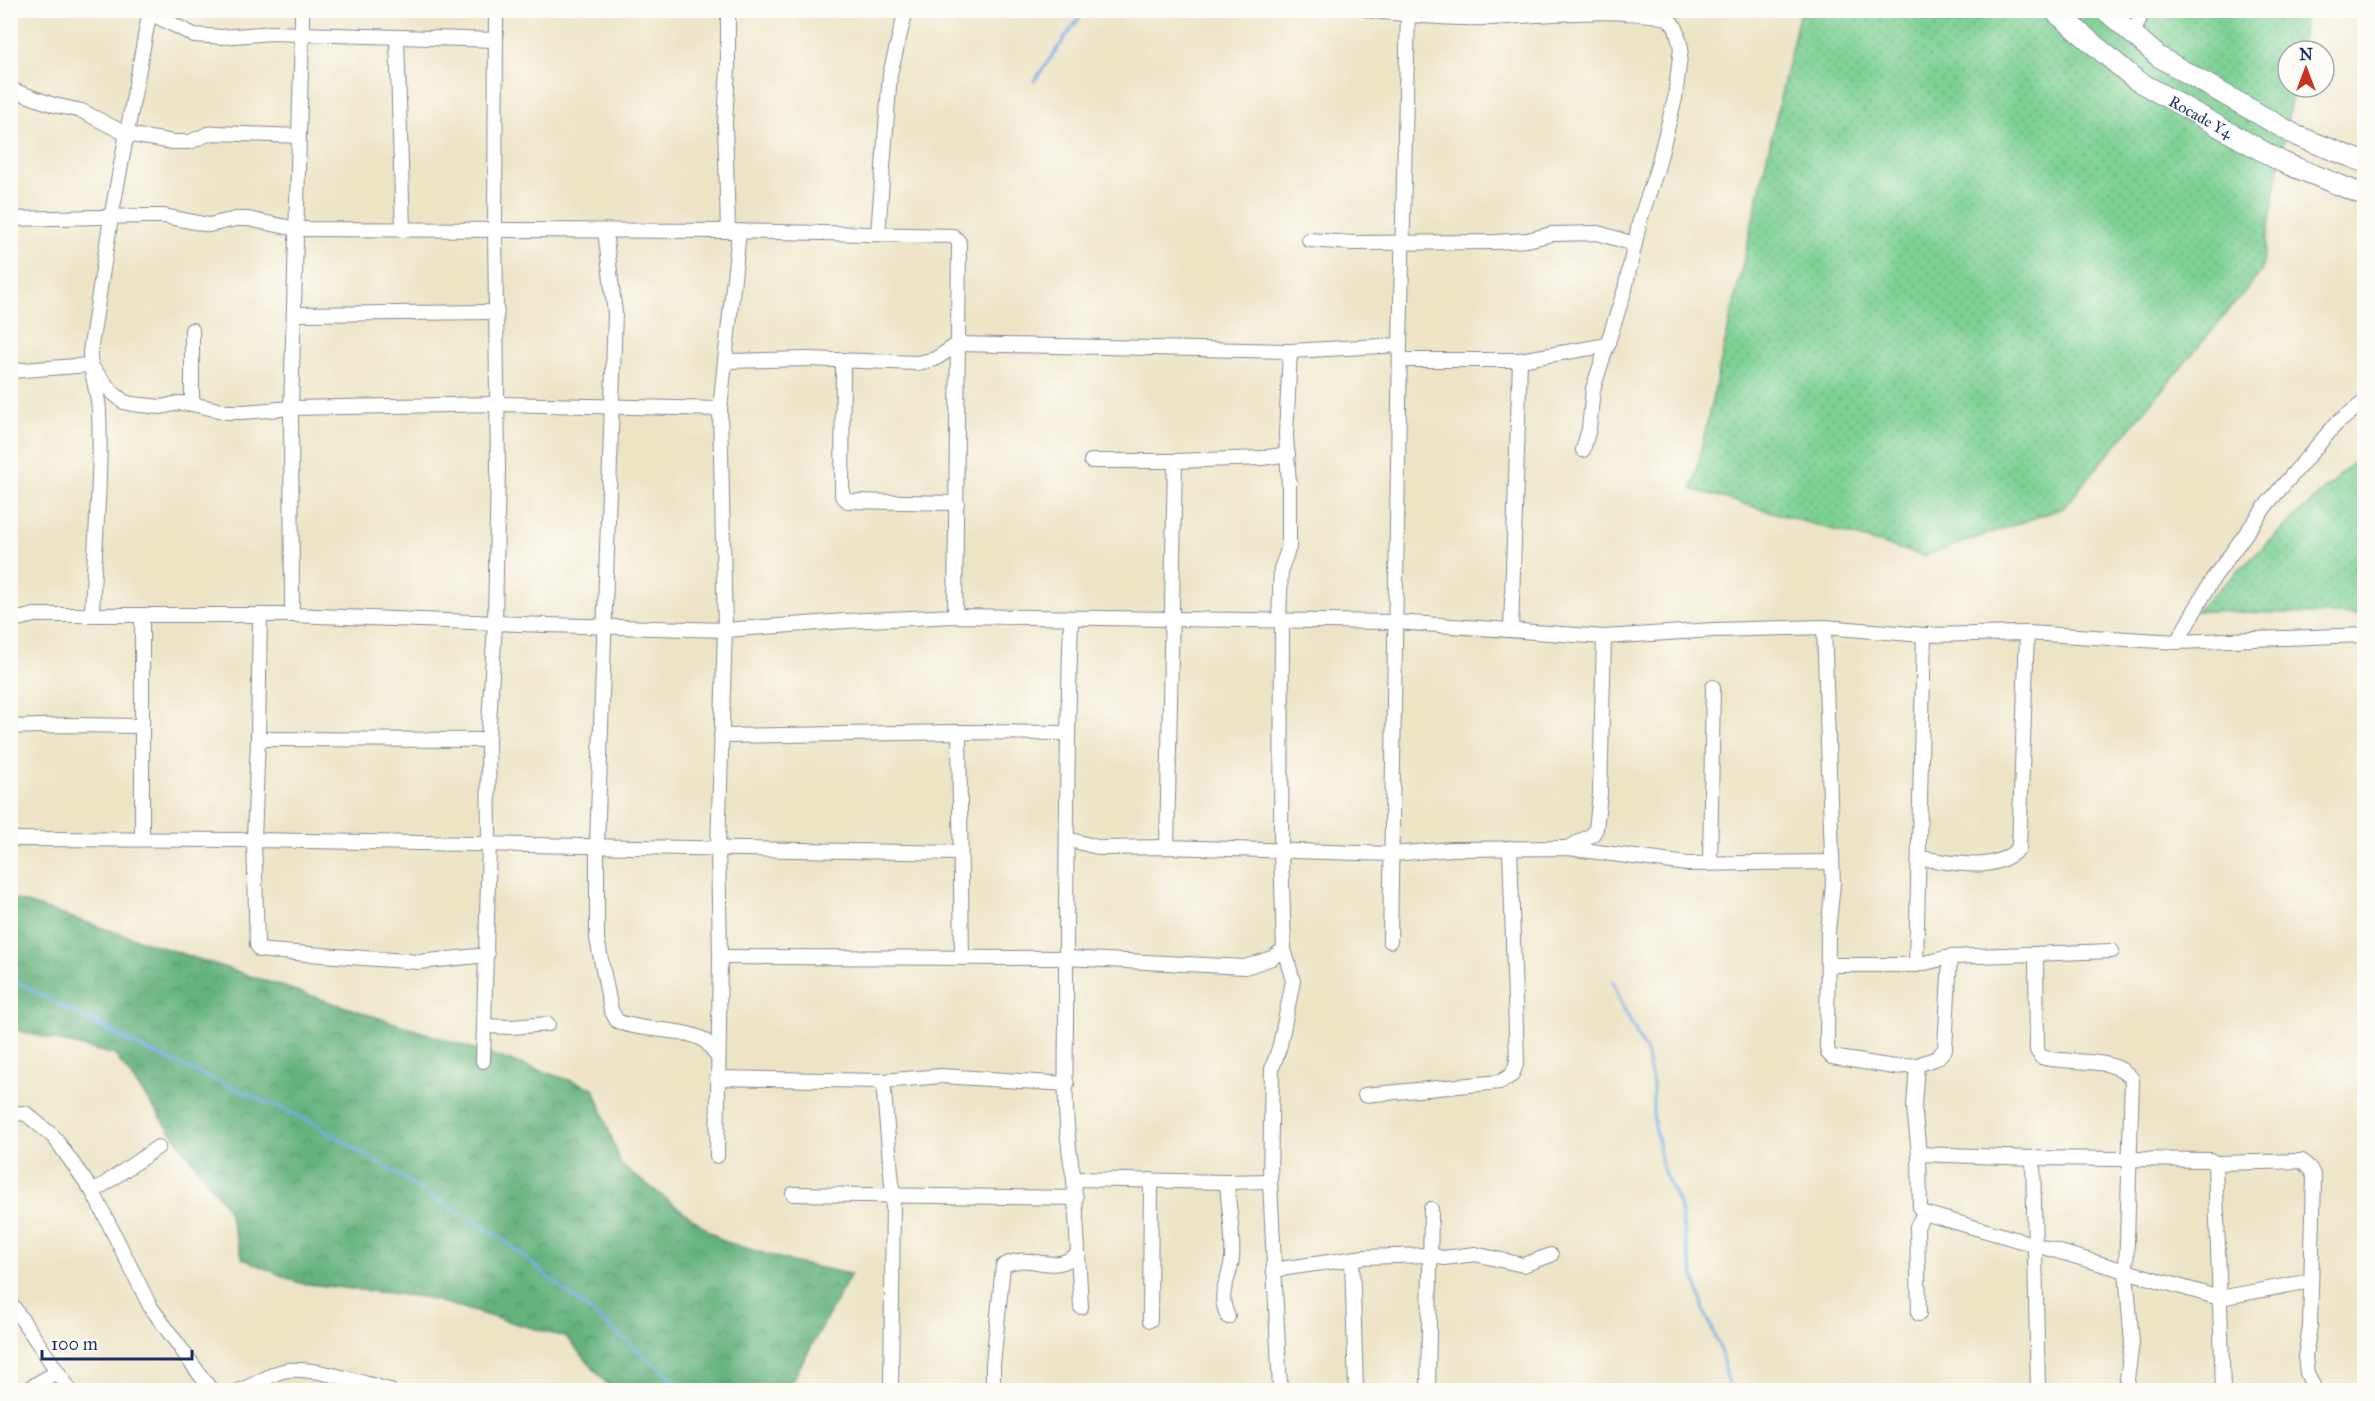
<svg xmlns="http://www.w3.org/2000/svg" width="2375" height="1401" viewBox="0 0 2375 1401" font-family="'IM FELL Great Primer',serif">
  <defs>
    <pattern id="grass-dots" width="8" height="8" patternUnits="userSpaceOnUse" patternTransform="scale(1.5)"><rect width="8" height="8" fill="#7cd093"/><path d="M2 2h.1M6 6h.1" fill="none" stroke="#65a97b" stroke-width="1.8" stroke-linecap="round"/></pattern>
    <pattern id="forest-crowns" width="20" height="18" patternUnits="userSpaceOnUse" patternTransform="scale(1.5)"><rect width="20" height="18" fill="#65b27d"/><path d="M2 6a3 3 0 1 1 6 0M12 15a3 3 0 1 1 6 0" fill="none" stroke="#52916a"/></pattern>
  </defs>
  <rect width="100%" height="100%" fill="#fdfcf7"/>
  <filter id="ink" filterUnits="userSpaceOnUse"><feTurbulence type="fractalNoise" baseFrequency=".0167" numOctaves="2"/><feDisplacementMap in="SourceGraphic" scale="12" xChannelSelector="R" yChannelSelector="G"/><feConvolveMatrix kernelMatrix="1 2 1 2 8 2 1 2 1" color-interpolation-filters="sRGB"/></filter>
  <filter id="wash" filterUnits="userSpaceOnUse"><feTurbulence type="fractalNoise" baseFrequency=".008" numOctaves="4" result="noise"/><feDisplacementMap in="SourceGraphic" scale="24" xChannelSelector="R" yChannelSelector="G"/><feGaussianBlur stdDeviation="1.35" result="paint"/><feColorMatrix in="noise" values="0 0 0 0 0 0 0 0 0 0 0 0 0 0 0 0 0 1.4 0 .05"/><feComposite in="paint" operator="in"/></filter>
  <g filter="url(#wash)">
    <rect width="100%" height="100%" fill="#ede4c6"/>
    <g fill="url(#grass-dots)" stroke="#4c8078" stroke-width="1.5">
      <polygon points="1800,11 2307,11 2300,51 2288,51 2288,87 2293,87 2261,272 2063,508 1924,556 1692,489"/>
      <polygon points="2364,452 2364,615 2196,611"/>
    </g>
    <polygon fill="url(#forest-crowns)" stroke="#40706e" stroke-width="1.5" points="11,898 594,1088 621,1165 723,1241 796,1263 851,1274 787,1390 612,1390 567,1338 423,1297 299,1283 243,1259 226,1206 115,1055 11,1029"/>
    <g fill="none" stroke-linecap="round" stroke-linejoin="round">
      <g stroke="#72ace2" stroke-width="3">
        <polyline points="1034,81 1085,10"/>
        <polyline points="10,978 132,1044 93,1019 141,1048 310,1121 501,1238 686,1390"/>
        <polyline points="1613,981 1622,1005 1646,1052 1653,1084 1653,1116 1663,1170 1679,1204 1687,1250 1705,1313 1719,1345 1730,1390"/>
      </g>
    </g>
  </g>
  <g filter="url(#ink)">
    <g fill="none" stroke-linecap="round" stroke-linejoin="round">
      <g stroke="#848a92" stroke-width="16">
        <g id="minor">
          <path d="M 1368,10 C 1407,15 1448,19 1488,18 C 1547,15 1609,7 1668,18 L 1676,28 L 1681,48 L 1675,98 L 1657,169 L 1640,220 L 1625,289 L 1593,389 L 1589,429 L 1583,450"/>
          <polyline points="150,13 194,35 222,37 272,33 302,34 302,10"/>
          <polyline points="2133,35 2143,10"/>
          <polyline points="397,38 403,230"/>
          <polyline points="15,91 54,105 82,111 126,134 173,142 190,142 208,134 217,133 299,136"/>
          <polyline points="10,219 146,216 164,216 209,225 236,219 248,219 297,229 728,231 953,236 959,242 955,616"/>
          <path d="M 605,231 L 615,313 L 597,845 L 597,939 L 611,1010 L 617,1021 C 640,1032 689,1028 705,1041 C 710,1045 714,1052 717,1056"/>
          <polyline points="728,231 725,123 728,68 728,10"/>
          <polyline points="878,234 890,74 906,10"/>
          <polyline points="1309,240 1352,243 1495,242 1527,240 1552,234 1598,233 1634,244"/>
          <polyline points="294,314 497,312"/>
          <polyline points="843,360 842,496 848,501 957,503"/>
          <polyline points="1401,360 1520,360 1608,345"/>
          <polyline points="725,361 739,232"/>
          <polyline points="10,371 90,365 112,392 124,402 132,404 161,407 179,403 192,404 227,412 243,412 291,408 498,404 720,409 725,361 807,359 918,363 935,359 958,344 1290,351 1400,345"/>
          <polyline points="192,404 192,330"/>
          <polyline points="1091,461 1175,461"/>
          <path d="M 92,615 C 94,547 102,479 99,411 C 98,391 90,373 90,352 L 111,218 L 150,10"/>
          <polyline points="260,615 258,739 254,840 257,945 260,950 268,951 419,962 487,955"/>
          <polyline points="292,615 291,408 302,34 496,40"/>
          <path d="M 1071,619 C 1067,742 1066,865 1066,988 C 1067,1052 1061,1118 1074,1179"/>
          <polyline points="1279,620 1281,569 1289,547 1289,485 1286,435 1290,351"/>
          <polyline points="10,621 34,615 292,615 547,625 725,630 720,409"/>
          <polyline points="1824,627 1833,884 1828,931 1827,1046 1828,1053 1832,1057 1894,1067 1917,1065 1914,1106 1919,1154 1920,1208 1924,1213 2220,1298 2311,1281"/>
          <polyline points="1511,630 1520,360"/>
          <polyline points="2177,642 2364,635"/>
          <polyline points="10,727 70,725 142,726"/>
          <polyline points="959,732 962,958"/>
          <polyline points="721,736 959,732 1067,733"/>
          <polyline points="258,739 488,740"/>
          <polyline points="10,839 254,840 959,853"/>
          <polyline points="142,839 142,615"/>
          <polyline points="1067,839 1101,848 1167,847 1392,854 1452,849 1568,848 1687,864 1831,862"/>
          <polyline points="1167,847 1175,461 1262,458 1288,454"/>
          <polyline points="1569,847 1592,835 1596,829 1600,794 1604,637"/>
          <path d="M 1919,858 C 1953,862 1992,875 2019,848 L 2027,633"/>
          <polyline points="1710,863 1713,687"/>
          <polyline points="1390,941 1400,345 1408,10"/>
          <path d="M 2036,955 L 2037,1050 L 2041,1057 C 2069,1065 2114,1055 2132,1079 L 2126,1272 L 2132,1343 L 2127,1379 L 2129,1390"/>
          <polyline points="720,957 1066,958 1245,967 1272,958 1284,949"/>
          <polyline points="1950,957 2112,951"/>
          <polyline points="1828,965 1916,965"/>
          <polyline points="484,1026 512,1027 548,1024"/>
          <polyline points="483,1061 489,844 488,740 495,624 498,468 495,230 496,10"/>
          <polyline points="1917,1065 1937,1058 1945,1049 1950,957 1916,965 1924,635"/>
          <polyline points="717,1078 883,1081 941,1076 1067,1084"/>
          <polyline points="883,1081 893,1196 891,1390"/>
          <polyline points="1365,1095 1500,1082 1512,1075 1517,1062 1510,848"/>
          <polyline points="10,1114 25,1113 54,1137 93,1192 150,1306 211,1390"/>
          <polyline points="1919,1154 2033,1158 2210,1160 2215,1163 2223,1390"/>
          <polyline points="717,1156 720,957 718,847 725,630 845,621 955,616 1397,622 1604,637 1714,630 1824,627 1924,635 2027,633 2177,642 2212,580 2268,503 2336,424 2364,402"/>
          <polyline points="2033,1158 2038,1390"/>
          <polyline points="2215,1163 2302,1161 2310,1169 2314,1177 2310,1326 2305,1357 2307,1373 2315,1390"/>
          <path d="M 1227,1182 C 1228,1207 1234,1233 1232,1258 C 1230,1282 1216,1291 1228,1317"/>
          <polyline points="93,1192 158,1147"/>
          <polyline points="793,1194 1076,1198"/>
          <polyline points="1352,1260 1356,1390"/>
          <polyline points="1273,1270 1364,1257 1429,1255 1444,1258 1475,1254 1523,1265 1551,1255"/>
          <polyline points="10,1302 70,1390"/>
          <polyline points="1081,1307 1074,1179 1227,1182 1270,1181"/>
          <polyline points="1919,1314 1917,1227 1924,1213"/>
          <polyline points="1150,1320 1151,1180"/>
          <polyline points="26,1390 57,1372"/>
          <path d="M 240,1390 C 254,1386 270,1374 283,1371 C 309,1365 363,1383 389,1390"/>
          <path d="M 993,1390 L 993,1364 L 1003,1266 C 1030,1250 1049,1277 1078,1254"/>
          <polyline points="1280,1390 1270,1181 1272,1069 1280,1045 1293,981 1284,949 1281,851 1282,620"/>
          <polyline points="1428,1390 1431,1209"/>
        </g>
      </g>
      <g stroke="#848a92" stroke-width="22">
        <g id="highway">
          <path id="s1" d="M 2053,10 L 2136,80 L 2282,162 L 2364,195"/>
          <polyline points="2105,10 2159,57 2297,136 2364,162"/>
        </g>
      </g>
      <use href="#minor" stroke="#fff" stroke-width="14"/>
      <use href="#highway" stroke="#fff" stroke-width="20"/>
    </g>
  </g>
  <g text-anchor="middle" stroke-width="4.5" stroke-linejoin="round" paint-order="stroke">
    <g font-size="16" fill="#1b2f5e" stroke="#fdfcf7">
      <text dy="6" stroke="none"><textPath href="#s1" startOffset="183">Rocade Y4</textPath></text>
    </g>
  </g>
  <rect width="2375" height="1401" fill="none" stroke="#fdfcf7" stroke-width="36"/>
  <g transform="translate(2306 69)"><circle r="28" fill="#fdfcf7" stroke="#a3aaba" stroke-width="1.5"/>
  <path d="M0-4.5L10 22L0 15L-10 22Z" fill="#c8321e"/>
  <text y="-9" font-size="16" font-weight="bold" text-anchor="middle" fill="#1b2f5e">N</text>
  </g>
  <path d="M42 1350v9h150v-9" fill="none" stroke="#1b2f5e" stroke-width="3"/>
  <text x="51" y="1350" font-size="18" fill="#1b2f5e" stroke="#fdfcf7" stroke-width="4.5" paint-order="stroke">100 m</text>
</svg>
